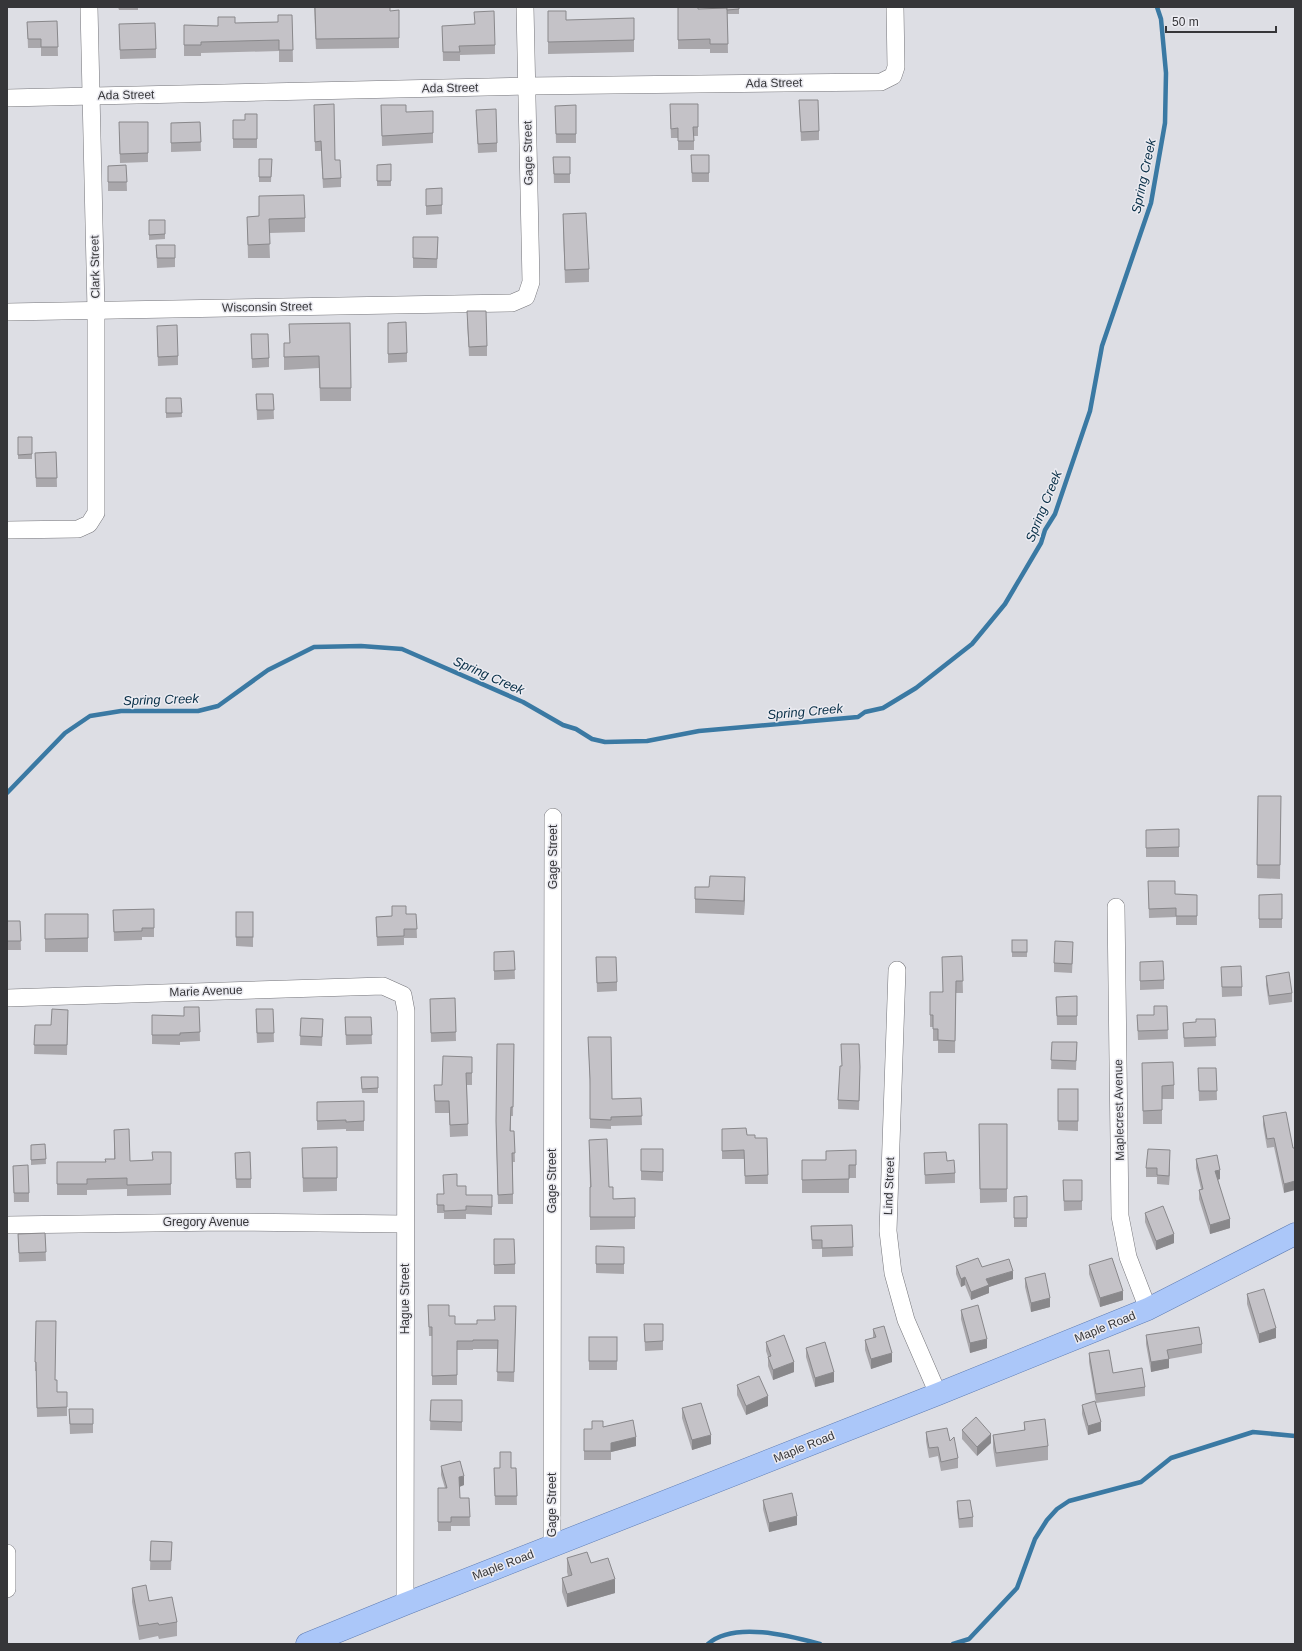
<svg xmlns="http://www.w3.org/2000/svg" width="1302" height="1651" viewBox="0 0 1302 1651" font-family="Arial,sans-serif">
  <rect width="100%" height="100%" fill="#dddee4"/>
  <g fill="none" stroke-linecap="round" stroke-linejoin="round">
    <g stroke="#3a79a3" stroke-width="4.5">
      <polyline points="7,793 65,733 90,716 121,711 198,711 218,706 268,670 314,647 361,646 402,649 523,702 563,725 576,729 592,739 605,742 647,741 699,731 858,717 865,712 883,708 916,688 972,644 1005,604 1041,543 1045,530 1055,514 1090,411 1102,346 1151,203 1165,123 1166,73 1161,19 1157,7"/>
      <path d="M 708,1644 C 734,1621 790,1636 820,1644"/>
      <polyline points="953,1644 969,1639 1017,1588 1035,1539 1047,1520 1057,1509 1069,1501 1141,1482 1171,1458 1253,1432 1295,1436"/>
    </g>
    <g stroke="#75757a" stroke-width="18">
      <g id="minor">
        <polyline points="7,98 527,86 881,82 893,76 896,67 895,7"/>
        <polyline points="7,312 512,303 526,297 531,282 525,7"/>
        <polyline points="7,530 78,529 89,524 96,513 96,310 89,7"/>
        <polyline points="1116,907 1120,1216 1128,1257 1148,1309"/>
        <polyline points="897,970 888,1231 893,1273 906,1320 938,1394"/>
        <polyline points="7,998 383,986 403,995 406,1011 405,1604"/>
        <polyline points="7,1225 226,1222 405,1224"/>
        <polyline points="552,1546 553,817"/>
        <polyline points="7,1553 7,1589"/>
      </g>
    </g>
    <g stroke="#5e7cb3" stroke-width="23">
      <polyline id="primary" points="307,1644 405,1604 938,1394 1148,1309 1295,1234"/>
    </g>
    <use href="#minor" stroke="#fff" stroke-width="17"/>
    <use href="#primary" stroke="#abc7f9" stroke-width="22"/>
  </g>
  <g fill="#a9a7ab">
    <polygon points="118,7 138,7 138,10 119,10"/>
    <polygon points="314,7 390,11 399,38 399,48 316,49"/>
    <polygon points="678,7 698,9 727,8 728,53 710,53 710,49 678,49"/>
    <rect x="727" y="7" width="12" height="7"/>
    <polygon points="548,11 566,20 634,40 634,52 548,54"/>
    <polygon points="292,15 293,62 279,62 279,51 201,53 201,56 184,56 184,25 218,26 218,17 235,23 278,22"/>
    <polygon points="57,21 58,56 41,56 41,48 28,48 27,22"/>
    <polygon points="119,24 156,49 156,58 120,59"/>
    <polygon points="442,26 495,45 495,54 460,55 460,61 443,61"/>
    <polygon points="799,100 819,131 819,140 801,141"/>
    <polygon points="314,105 335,160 341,178 341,187 323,188 321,151 315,151"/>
    <polygon points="381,105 406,112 433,133 433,143 382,146"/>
    <polygon points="555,106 576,134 576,143 556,143"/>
    <polygon points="476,110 497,143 497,152 478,153"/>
    <polygon points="257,114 257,148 233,148 233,120 245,120"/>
    <polygon points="670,114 698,127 698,136 694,136 694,150 678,150 678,138 671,138"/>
    <polygon points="148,122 148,162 120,163 119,132"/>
    <polygon points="200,122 201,151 171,152 171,123"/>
    <polygon points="691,155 709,155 709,182 692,182"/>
    <polygon points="553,157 570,157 570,183 554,183"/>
    <polygon points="259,159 272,159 271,182 259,182"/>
    <polygon points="391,164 391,186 377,186 377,165"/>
    <polygon points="126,165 127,191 108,191 108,166"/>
    <polygon points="442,188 442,214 426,215 426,189"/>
    <polygon points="259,196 305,218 305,232 269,233 270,258 248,258 247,217 259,216"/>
    <polygon points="563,214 589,269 589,282 565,283 563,228"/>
    <polygon points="149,220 165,220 165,239 149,240"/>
    <polygon points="413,237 438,237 437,268 413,268"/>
    <polygon points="156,245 175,245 175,267 157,268"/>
    <polygon points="467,321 487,346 487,356 469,356"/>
    <polygon points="388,323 407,353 407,362 388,363"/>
    <polygon points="289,324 351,388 351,401 320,401 319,368 284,370 284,343 290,343"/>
    <polygon points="251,334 269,358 269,367 252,368"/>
    <polygon points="157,335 178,356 178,365 158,366"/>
    <polygon points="256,394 273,394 274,419 257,420"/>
    <polygon points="166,398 181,398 182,417 166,418"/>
    <rect x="18" y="437" width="14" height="22"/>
    <polygon points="56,452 57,487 36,487 35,453"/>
    <polygon points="1258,796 1281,796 1280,879 1257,878"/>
    <polygon points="1179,829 1179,857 1146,857 1146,830"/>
    <polygon points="1148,881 1175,894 1197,895 1197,925 1176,925 1176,917 1149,918"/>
    <polygon points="709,887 745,891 744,915 695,913 695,899"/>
    <polygon points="1282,894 1282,928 1259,928 1259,895"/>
    <polygon points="154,909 154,937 142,937 142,940 114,941 113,910"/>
    <polygon points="253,912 253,947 236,946 236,937"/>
    <rect x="45" y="914" width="43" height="38"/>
    <polygon points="406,914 416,914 417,938 404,938 404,945 377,946 376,917 392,916"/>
    <polygon points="7,921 20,921 21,950 7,950"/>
    <rect x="1012" y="940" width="15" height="17"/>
    <polygon points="514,951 515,979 494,980 494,952"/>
    <polygon points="1073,951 1072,973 1054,972 1054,963"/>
    <polygon points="962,956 963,993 956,993 955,1053 938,1053 938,1041 933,1041 933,1027 930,1027 930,992 942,992"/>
    <polygon points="596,957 617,982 617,991 597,992"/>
    <polygon points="1140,962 1164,980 1164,989 1140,990"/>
    <polygon points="1221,967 1242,987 1242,996 1222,997"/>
    <polygon points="1266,976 1292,993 1292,1002 1269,1005 1266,985"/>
    <polygon points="1056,997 1077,1016 1077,1025 1057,1025"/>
    <polygon points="455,998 456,1041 431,1042 430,999"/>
    <polygon points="1167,1006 1168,1039 1138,1040 1137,1015 1154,1015"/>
    <polygon points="199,1007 200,1041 180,1042 180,1045 152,1044 152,1015 184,1016"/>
    <polygon points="273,1009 274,1042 257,1043 256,1019"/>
    <polygon points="68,1010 67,1055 34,1054 35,1025 51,1025"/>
    <polygon points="345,1017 371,1017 372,1044 346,1045"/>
    <polygon points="301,1018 323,1019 322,1046 300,1045"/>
    <polygon points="1215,1019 1216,1046 1184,1047 1183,1023 1196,1022"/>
    <polygon points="588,1037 612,1099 641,1098 642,1125 611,1126 611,1129 590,1128 590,1086"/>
    <polygon points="1052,1042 1077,1042 1076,1070 1051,1069"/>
    <polygon points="514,1044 513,1116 511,1116 511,1131 514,1131 515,1162 513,1162 513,1204 498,1204 496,1130"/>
    <polygon points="472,1057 472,1085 467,1085 468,1136 450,1137 449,1113 435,1113 434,1085 442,1085"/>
    <polygon points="1142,1063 1174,1085 1174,1099 1162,1099 1162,1124 1143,1124"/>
    <polygon points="842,1066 860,1076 859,1110 838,1109 838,1100"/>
    <polygon points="1198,1068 1216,1068 1217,1100 1199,1101"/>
    <polygon points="361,1077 378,1077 378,1093 362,1093"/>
    <polygon points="1058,1089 1078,1089 1078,1131 1058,1130"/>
    <polygon points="317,1102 364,1121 364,1131 346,1131 346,1129 317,1130"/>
    <polygon points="1286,1112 1284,1193 1274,1147 1267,1148 1263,1125 1263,1116"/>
    <polygon points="979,1124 1007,1124 1007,1202 980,1203"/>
    <polygon points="114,1130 130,1161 152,1160 171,1152 171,1195 127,1196 127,1189 87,1190 87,1195 57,1195 57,1162 105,1162 114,1159"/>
    <polygon points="747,1135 755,1138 767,1138 768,1184 745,1184 744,1159 722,1159 722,1138"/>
    <polygon points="589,1140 609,1187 613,1199 635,1198 635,1229 590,1230 590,1187"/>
    <polygon points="45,1144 46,1164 31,1165 31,1145"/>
    <polygon points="302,1148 337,1178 337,1191 303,1192"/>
    <polygon points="641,1149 663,1149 663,1181 641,1180"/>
    <polygon points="856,1150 856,1178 849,1178 849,1193 802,1193 802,1160 826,1160"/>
    <polygon points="235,1153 251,1179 251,1188 236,1188"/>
    <polygon points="924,1153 947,1161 955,1173 955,1183 925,1184"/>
    <polygon points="1170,1159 1169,1185 1157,1184 1157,1177 1146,1177 1146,1168"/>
    <polygon points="1196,1159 1220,1179 1218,1180 1230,1228 1210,1234 1199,1199 1199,1190 1201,1189 1196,1168"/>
    <polygon points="13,1166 29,1193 29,1202 14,1202"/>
    <polygon points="1063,1180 1082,1180 1082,1210 1064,1211"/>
    <polygon points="457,1186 466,1195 492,1195 492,1215 466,1214 466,1219 444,1219 444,1213 437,1213 437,1194 443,1194"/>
    <polygon points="1027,1196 1027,1227 1014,1227 1014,1197"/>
    <polygon points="1145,1213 1174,1243 1156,1250 1145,1222"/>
    <polygon points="852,1225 853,1256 822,1257 822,1249 812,1249 811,1226"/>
    <polygon points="45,1233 46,1261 19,1262 18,1234"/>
    <polygon points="494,1239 515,1264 515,1274 494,1274"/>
    <polygon points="624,1247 624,1274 596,1273 596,1264"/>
    <polygon points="1089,1265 1123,1300 1100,1307 1089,1274"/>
    <polygon points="956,1266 982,1267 1013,1279 989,1287 989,1293 971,1300 965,1285 961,1287 956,1274"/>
    <polygon points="1025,1278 1050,1307 1031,1312 1025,1287"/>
    <polygon points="1247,1294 1276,1338 1259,1343 1247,1304"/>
    <polygon points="428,1305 449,1316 455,1324 477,1324 494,1320 516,1306 514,1382 497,1381 498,1349 473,1349 473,1350 457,1350 457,1385 432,1385 432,1336 429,1336"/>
    <polygon points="961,1310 987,1348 970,1353 961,1319"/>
    <polygon points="36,1321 55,1380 57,1392 67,1392 67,1416 37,1417 36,1371 35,1371"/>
    <polygon points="644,1324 663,1324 663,1350 645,1351"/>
    <polygon points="873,1329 892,1362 871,1369 865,1350 865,1340 873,1338"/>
    <polygon points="1146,1335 1202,1344 1202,1353 1169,1359 1169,1368 1151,1372 1146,1344"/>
    <rect x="589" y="1337" width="28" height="33"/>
    <polygon points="766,1342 794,1372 773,1380 768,1366 768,1357 766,1351"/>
    <polygon points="806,1348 834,1382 815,1387 806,1357"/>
    <polygon points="1089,1353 1113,1373 1145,1387 1145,1396 1096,1403 1089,1362"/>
    <polygon points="737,1385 768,1406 746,1415 737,1395"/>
    <polygon points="431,1400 462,1400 462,1431 430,1430"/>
    <polygon points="1082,1405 1101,1431 1088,1435 1082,1414"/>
    <polygon points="682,1408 711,1444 692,1450 682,1418"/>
    <polygon points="69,1409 93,1409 93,1433 70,1434"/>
    <polygon points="1024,1422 1048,1446 1048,1460 996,1467 993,1448 993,1435 1024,1431"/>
    <polygon points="603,1427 636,1446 611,1452 611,1460 584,1460 584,1429 592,1429"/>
    <polygon points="962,1430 991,1443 977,1456 962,1439"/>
    <polygon points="926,1432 950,1441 958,1458 958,1468 941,1471 938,1456 929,1458 926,1441"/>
    <polygon points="441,1466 464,1485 459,1487 460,1498 469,1498 470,1526 451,1526 451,1531 438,1531 438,1488 445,1488 441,1475"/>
    <polygon points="494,1468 516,1468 517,1505 495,1505"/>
    <polygon points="763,1500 797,1525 769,1532 763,1509"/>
    <polygon points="957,1501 973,1517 973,1527 959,1528 957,1510"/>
    <polygon points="151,1541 172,1542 171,1570 150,1570"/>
    <polygon points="567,1558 591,1563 615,1593 567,1607 562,1592 562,1578 568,1576 567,1572"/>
    <polygon points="132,1588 177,1622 177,1636 159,1639 158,1636 139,1640 132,1602"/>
  </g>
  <g fill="#89888b">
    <polygon points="745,877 745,891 744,915 744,901"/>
    <polygon points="1170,1150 1170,1159 1169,1185 1169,1176"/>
    <polygon points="1220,1170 1220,1179 1215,1180 1215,1171"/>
    <polygon points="1295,1181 1295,1190 1284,1193 1284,1184"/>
    <polygon points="1230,1219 1230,1228 1210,1234 1210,1225"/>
    <polygon points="1174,1234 1174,1243 1156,1250 1156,1241"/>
    <polygon points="1013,1271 1013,1279 989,1287 989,1293 971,1300 971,1292 986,1279"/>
    <polygon points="965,1277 965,1285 961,1287 961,1279"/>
    <polygon points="1123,1291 1123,1300 1100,1307 1100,1298"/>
    <polygon points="1050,1298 1050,1307 1031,1312 1031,1303"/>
    <polygon points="1276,1328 1276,1338 1259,1343 1259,1334"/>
    <polygon points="987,1339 987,1348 970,1353 970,1343"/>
    <polygon points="892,1353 892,1362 871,1369 871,1359"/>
    <polygon points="1169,1359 1169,1368 1151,1372 1151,1362"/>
    <polygon points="794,1362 794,1372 773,1380 773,1370"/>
    <polygon points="834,1372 834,1382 815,1387 815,1378"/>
    <polygon points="768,1396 768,1406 746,1415 746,1406"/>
    <polygon points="1101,1422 1101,1431 1088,1435 1088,1426"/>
    <polygon points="991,1434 991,1443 977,1456 977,1447"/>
    <polygon points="711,1435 711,1444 692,1450 692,1440"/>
    <polygon points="636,1437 636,1446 611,1452 611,1443"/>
    <polygon points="464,1476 464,1485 459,1487 459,1477"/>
    <polygon points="797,1516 797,1525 769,1532 769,1523"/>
    <polygon points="615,1579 615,1593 567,1607 567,1594"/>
  </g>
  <g fill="#c4c2c7" stroke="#89888b">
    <polygon points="315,7 390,7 390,11 399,10 399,38 316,39"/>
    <polygon points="678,7 698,7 698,9 727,8 728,44 710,44 710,39 678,40"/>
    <polygon points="727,7 739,7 739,9 727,10"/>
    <polygon points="494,11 495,45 459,46 460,52 443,52 442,26 475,24 474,12"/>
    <polygon points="548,11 566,11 566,20 634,18 634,40 548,42"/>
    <polygon points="278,15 292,15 293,50 279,50 279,40 201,42 201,45 184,45 184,25 218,26 218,17 235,17 235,23 278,22"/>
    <polygon points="57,21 58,47 41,47 41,39 28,39 27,22"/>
    <polygon points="155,23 156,49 120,50 119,24"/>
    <polygon points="799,100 818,100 819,131 801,132"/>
    <polygon points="334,104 335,160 340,160 341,178 323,179 321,141 315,142 314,105"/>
    <polygon points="670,104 698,104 698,127 693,127 694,141 678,141 678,128 671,129"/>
    <polygon points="381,105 406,105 406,112 433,111 433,133 382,136"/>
    <polygon points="576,105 576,134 556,134 555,106"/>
    <polygon points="496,109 497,143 478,144 476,110"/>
    <polygon points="245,114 257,114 257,139 233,139 233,120 245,120"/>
    <polygon points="119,122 148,122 148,153 120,154"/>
    <polygon points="200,122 201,142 171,143 171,123"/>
    <polygon points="691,155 709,155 709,173 692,173"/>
    <polygon points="553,157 570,157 570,174 554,174"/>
    <polygon points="259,159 272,159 271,177 259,177"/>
    <polygon points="391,164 391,181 377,181 377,165"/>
    <polygon points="126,165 127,182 108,182 108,166"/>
    <polygon points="442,188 442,205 426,206 426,189"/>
    <polygon points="304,195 305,218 269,219 270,244 248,245 247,217 259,216 259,196"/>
    <polygon points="586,213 589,269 565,270 563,214"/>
    <polygon points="149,220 165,220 165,234 149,235"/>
    <polygon points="413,237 438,237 437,259 413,258"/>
    <polygon points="156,245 175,245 175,258 157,258"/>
    <polygon points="467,311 486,311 487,346 469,347"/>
    <polygon points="406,322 407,353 388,354 388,323"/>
    <polygon points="350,323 351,388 320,388 319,356 284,357 284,343 290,343 289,324"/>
    <polygon points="177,325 178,356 158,357 157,326"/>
    <polygon points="251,334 268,334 269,358 252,359"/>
    <polygon points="256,394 273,394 274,410 257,410"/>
    <polygon points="166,398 181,398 182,413 166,413"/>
    <polygon points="18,437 32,437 32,454 18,455"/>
    <polygon points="56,452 57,478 36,478 35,453"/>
    <polygon points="1258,796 1281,796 1280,865 1257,865"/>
    <polygon points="1179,829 1179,847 1146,848 1146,830"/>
    <polygon points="710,876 745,877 744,901 695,899 695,887 709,887"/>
    <polygon points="1148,881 1175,881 1175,894 1197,895 1197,916 1176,916 1176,908 1149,909"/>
    <polygon points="1282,894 1282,919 1259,919 1259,895"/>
    <polygon points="392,906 406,906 406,914 416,914 417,929 404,929 404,936 377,937 376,917 392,916"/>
    <polygon points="154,909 154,928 142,928 142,931 114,932 113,910"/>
    <rect x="236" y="912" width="17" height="25"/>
    <polygon points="45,914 88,914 88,938 45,939"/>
    <polygon points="7,921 20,921 21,941 7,941"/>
    <rect x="1012" y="940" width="15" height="12"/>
    <polygon points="1055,941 1073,942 1072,964 1054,963"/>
    <polygon points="514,951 515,970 494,971 494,952"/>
    <polygon points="962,956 963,981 956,981 955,1041 938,1040 938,1029 933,1029 933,1015 930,1015 930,992 943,992 942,957"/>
    <polygon points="596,957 616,957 617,982 597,983"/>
    <polygon points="1163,961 1164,980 1140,981 1140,962"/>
    <polygon points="1241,966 1242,987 1222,987 1221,967"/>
    <polygon points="1289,972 1292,993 1269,996 1266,976"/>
    <polygon points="1077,996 1077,1016 1057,1016 1056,997"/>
    <polygon points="455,998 456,1032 431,1033 430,999"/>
    <polygon points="1154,1006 1167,1006 1168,1030 1138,1031 1137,1015 1154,1015"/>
    <polygon points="184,1007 199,1007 200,1032 180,1033 180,1035 152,1035 152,1015 184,1016"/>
    <polygon points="52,1009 68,1010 67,1045 34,1045 35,1025 51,1025"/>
    <polygon points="256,1009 273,1009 274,1033 257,1033"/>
    <polygon points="345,1017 371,1017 372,1035 346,1035"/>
    <polygon points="301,1018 323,1019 322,1037 300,1036"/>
    <polygon points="1196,1019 1215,1019 1216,1037 1184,1038 1183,1023 1196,1022"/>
    <polygon points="588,1037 611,1037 612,1099 641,1098 642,1116 611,1117 611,1120 590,1119 590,1079"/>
    <polygon points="1052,1042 1077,1042 1076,1061 1051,1060"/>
    <polygon points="497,1044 514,1044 513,1107 511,1107 510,1131 514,1131 515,1153 512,1153 513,1194 498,1195 496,1121"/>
    <polygon points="841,1044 859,1044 860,1067 859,1101 838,1100 840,1066 842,1066"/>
    <polygon points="443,1056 472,1057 472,1073 466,1073 468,1124 450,1125 449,1101 435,1101 434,1085 442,1085"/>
    <polygon points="1173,1062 1174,1085 1162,1086 1162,1110 1143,1111 1142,1063"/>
    <polygon points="1198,1068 1216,1068 1217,1091 1199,1091"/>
    <polygon points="361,1077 378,1077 378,1088 362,1089"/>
    <rect x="1058" y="1089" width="20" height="32"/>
    <polygon points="364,1101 364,1121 346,1122 346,1120 317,1121 317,1102"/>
    <polygon points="1286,1112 1293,1148 1295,1148 1295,1181 1284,1184 1274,1138 1267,1139 1263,1116"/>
    <polygon points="979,1124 1007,1124 1007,1189 980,1189"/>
    <polygon points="746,1128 747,1135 755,1135 755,1138 767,1138 768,1175 745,1176 744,1150 722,1151 722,1129"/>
    <polygon points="129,1129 130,1161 153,1160 152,1152 171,1152 171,1184 127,1185 127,1178 87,1179 87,1184 57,1184 57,1162 106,1162 105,1159 115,1159 114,1130"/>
    <polygon points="607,1139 609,1187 613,1187 613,1199 635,1198 635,1217 590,1217 590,1187 591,1187 589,1140"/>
    <polygon points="45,1144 46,1159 31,1160 31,1145"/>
    <polygon points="337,1147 337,1178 303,1178 302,1148"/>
    <polygon points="641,1149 663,1149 663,1172 641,1171"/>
    <polygon points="1148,1149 1170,1150 1169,1176 1157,1175 1157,1168 1146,1168"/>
    <polygon points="856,1150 856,1165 849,1165 849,1179 802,1180 802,1160 826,1160 826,1151"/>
    <polygon points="250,1152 251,1179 236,1179 235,1153"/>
    <polygon points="946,1152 947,1161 954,1160 955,1173 925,1175 924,1153"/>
    <polygon points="1217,1155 1220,1170 1215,1171 1230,1219 1210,1225 1199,1190 1203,1189 1196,1159"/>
    <polygon points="28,1165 29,1193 14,1193 13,1166"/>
    <polygon points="457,1174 457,1186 466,1186 466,1195 492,1195 492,1207 466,1206 466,1210 444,1211 444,1205 437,1205 437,1194 444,1194 443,1175"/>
    <polygon points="1063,1180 1082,1180 1082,1201 1064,1201"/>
    <polygon points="1027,1196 1027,1218 1014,1218 1014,1197"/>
    <polygon points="1163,1206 1174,1234 1156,1241 1145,1213"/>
    <polygon points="852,1225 853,1247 822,1248 822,1240 812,1240 811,1226"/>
    <polygon points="45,1233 46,1252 19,1253 18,1234"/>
    <polygon points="494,1239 514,1239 515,1264 494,1265"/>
    <polygon points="596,1246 624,1247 624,1264 596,1264"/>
    <polygon points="978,1258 982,1267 1009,1259 1013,1271 986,1279 989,1285 971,1292 965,1277 961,1279 956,1266"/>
    <polygon points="1112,1258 1123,1291 1100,1298 1089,1265"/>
    <polygon points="1045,1273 1050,1298 1031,1303 1025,1278"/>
    <polygon points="1264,1289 1276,1328 1259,1334 1247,1294"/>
    <polygon points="428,1305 449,1305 449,1316 455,1316 455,1324 477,1324 477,1320 495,1320 494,1306 516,1306 514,1372 497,1372 498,1340 473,1340 473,1341 457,1341 457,1375 432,1376 432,1327 429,1327"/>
    <polygon points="978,1305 987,1339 970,1343 961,1310"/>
    <polygon points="36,1321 56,1321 55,1380 57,1380 57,1392 67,1392 67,1407 37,1408 36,1362 35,1362"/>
    <polygon points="644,1324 663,1324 663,1341 645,1342"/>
    <polygon points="884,1326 892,1353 871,1359 865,1340 876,1337 873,1329"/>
    <polygon points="1199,1327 1202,1344 1167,1350 1169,1359 1151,1362 1146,1335"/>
    <polygon points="784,1335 794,1362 773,1370 768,1357 771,1356 766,1342"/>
    <rect x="589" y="1337" width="28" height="24"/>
    <polygon points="825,1342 834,1372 815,1378 806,1348"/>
    <polygon points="1109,1350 1113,1373 1142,1368 1145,1387 1096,1394 1089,1353"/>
    <polygon points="759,1376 768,1396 746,1406 737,1385"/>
    <polygon points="431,1400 462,1400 462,1422 430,1421"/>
    <polygon points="1095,1401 1101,1422 1088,1426 1082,1405"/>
    <polygon points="701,1403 711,1435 692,1440 682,1408"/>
    <polygon points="69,1409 93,1409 93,1424 70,1424"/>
    <polygon points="976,1417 991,1434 977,1447 962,1430"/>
    <polygon points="1045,1419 1048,1446 996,1453 993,1435 1025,1430 1024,1422"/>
    <polygon points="633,1420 636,1437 611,1443 611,1451 584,1451 584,1429 592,1429 592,1421 603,1421 603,1427"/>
    <polygon points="947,1428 950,1441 954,1437 958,1458 941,1462 938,1447 929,1448 926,1432"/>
    <polygon points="500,1452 511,1452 511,1468 516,1468 517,1496 495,1496 494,1468 500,1468"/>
    <polygon points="460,1461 464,1476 459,1477 460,1498 469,1498 470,1517 451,1517 451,1522 438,1522 438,1488 447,1488 441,1466"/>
    <polygon points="792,1493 797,1516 769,1523 763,1500"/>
    <polygon points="970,1500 973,1517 959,1519 957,1501"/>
    <polygon points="151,1541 172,1542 171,1561 150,1561"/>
    <polygon points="587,1552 591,1563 608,1558 615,1579 567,1594 562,1578 572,1575 567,1558"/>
    <polygon points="146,1585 149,1601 172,1597 177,1622 159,1625 158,1623 139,1626 132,1588"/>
  </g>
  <g text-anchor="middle" stroke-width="3" stroke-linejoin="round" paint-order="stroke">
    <g font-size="12" fill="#363639" stroke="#ebebf1">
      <text transform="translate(774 83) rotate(-1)" y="4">Ada Street</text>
      <text transform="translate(450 88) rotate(-1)" y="4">Ada Street</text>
      <text transform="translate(126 95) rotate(-1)" y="4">Ada Street</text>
      <text transform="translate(528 153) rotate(-91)" y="4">Gage Street</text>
      <text transform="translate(95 267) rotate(-91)" y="4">Clark Street</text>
      <text transform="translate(267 307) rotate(-1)" y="4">Wisconsin Street</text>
      <text transform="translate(553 857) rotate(-90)" y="4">Gage Street</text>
      <text transform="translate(206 991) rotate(-2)" y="4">Marie Avenue</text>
      <text transform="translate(1119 1110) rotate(-91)" y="4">Maplecrest Avenue</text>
      <text transform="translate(552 1181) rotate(-90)" y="4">Gage Street</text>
      <text transform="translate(889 1186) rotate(-88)" y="4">Lind Street</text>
      <text x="206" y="1226">Gregory Avenue</text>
      <text transform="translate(405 1299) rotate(-90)" y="4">Hague Street</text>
      <text transform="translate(1105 1327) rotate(-22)" y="4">Maple Road</text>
      <text transform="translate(804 1447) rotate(-22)" y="4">Maple Road</text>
      <text transform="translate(552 1505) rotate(-90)" y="4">Gage Street</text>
      <text transform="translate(503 1565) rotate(-21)" y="4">Maple Road</text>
    </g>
    <g font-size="13" font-style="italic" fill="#072e46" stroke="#ebebf1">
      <text transform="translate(1143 176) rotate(-78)" y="5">Spring Creek</text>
      <text transform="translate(1043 506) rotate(-68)" y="5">Spring Creek</text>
      <text transform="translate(489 675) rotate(24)" y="5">Spring Creek</text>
      <text transform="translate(161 699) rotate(-2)" y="5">Spring Creek</text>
      <text transform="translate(805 711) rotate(-5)" y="5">Spring Creek</text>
    </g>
  </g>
  <rect width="1302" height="1651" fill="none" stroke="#363639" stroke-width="16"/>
  <path d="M1166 26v6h110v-6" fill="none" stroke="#363639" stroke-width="2"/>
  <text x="1172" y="26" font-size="12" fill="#363639" stroke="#ebebf1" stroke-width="3" paint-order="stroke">50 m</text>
</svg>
